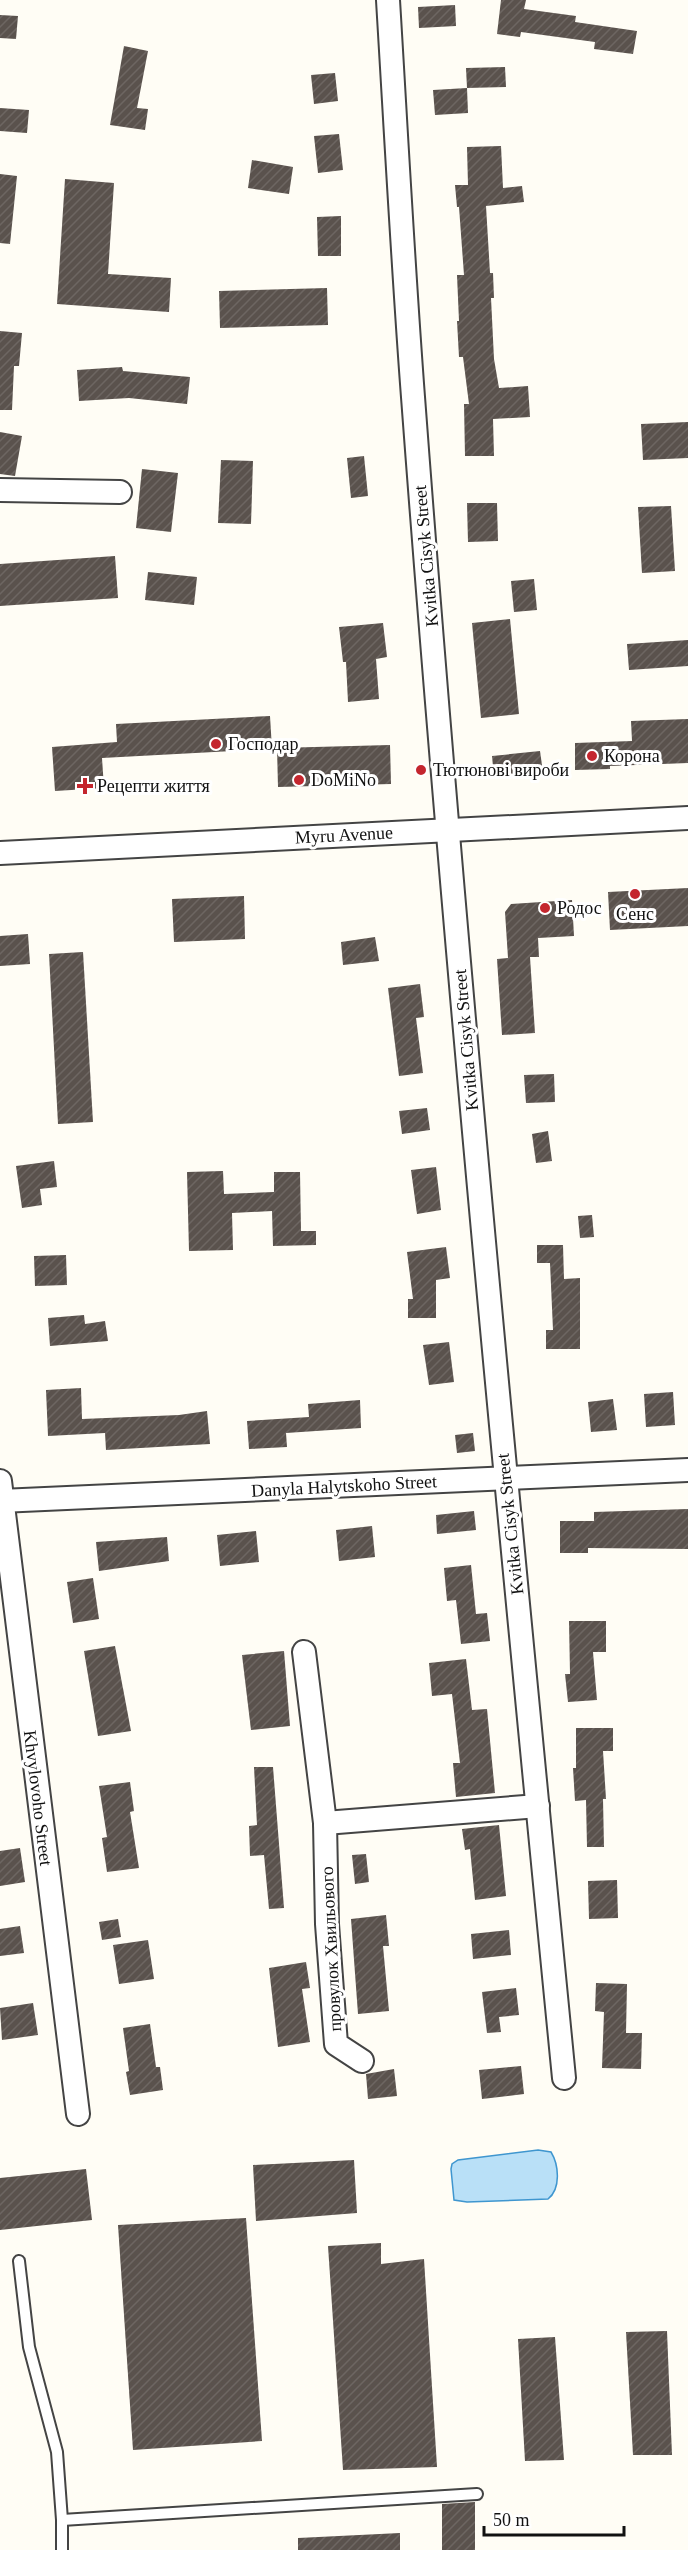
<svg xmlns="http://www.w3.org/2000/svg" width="688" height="2550" viewBox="0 0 688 2550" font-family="Georgia,serif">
  <defs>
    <pattern id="building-hatch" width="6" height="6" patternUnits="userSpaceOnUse" patternTransform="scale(1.5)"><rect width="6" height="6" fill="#5a524d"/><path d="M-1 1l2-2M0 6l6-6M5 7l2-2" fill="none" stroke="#6d6662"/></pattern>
  </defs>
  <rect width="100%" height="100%" fill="#fffdf5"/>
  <path fill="#b9e0f7" stroke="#3f96cf" stroke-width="1.5" d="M 538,2150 L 551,2152 C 559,2165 561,2189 548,2199 L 467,2202 L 454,2200 L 451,2169 L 452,2164 L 458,2160 Z"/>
  <g fill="url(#building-hatch)">
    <polygon points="501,0 526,0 524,9 576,16 575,22 637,31 633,54 594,49 595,42 521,32 520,37 497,34"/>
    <polygon points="455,5 456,26 419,28 418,7"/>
    <polygon points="0,15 18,16 16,39 0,38"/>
    <polygon points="124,46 148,51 137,108 148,109 145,130 110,125"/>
    <polygon points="505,67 506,87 467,88 466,68"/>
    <polygon points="335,73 338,101 314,104 311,75"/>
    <polygon points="467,88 468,113 435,115 433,90"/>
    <polygon points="0,108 29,110 27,133 0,131"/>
    <polygon points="339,134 343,170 318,173 314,136"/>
    <polygon points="501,146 503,188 522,186 524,202 486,206 490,273 493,273 494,298 491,298 494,359 499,388 528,386 530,417 493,419 494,456 465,456 464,404 469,404 463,357 459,357 457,321 459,321 457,275 464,275 459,207 457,207 455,185 468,185 467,147"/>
    <polygon points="252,160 293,167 289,194 248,188"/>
    <polygon points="0,174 17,176 10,244 0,243"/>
    <polygon points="65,179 114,183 108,274 171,278 169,312 57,304"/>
    <polygon points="341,216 341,256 318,256 317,217"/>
    <polygon points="327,288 328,325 220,328 219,291"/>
    <polygon points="0,331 22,333 19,366 14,366 12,410 0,410"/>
    <polygon points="122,367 123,371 190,377 187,404 129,398 79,401 77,370"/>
    <polygon points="688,422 688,458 643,460 641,424"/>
    <polygon points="0,432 22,436 15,476 0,474"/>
    <polygon points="364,456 368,496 351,498 347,458"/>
    <polygon points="221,460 253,461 251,524 218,523"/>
    <polygon points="142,469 178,473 171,532 136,528"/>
    <polygon points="467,503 497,503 498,541 468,542"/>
    <polygon points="671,506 675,571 642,573 638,507"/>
    <polygon points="115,556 118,598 0,606 0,564"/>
    <polygon points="148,572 197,577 194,605 145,600"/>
    <polygon points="534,579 537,610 514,612 511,581"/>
    <polygon points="510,619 519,714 481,718 472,623"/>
    <polygon points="383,623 387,657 376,659 379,699 348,702 346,662 343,662 339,627"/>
    <polygon points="688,640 688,666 629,670 627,644"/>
    <polygon points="270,716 272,749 102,758 104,788 55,791 52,747 117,742 116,724"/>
    <polygon points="688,719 688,763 610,766 610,769 575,770 575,743 632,741 631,721"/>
    <polygon points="390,745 391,784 278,787 277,748"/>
    <polygon points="540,751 543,772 494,777 492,756"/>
    <polygon points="688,888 688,926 610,930 608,892"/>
    <polygon points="244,896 245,939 174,942 172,899"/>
    <polygon points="572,900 574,936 538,938 539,957 530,957 535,1033 502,1035 497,959 508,958 505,912 511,904"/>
    <polygon points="28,934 30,964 0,966 0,936"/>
    <polygon points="375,937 379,961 343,965 341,942"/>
    <polygon points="83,952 93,1122 58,1124 49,954"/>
    <polygon points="420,984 424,1017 416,1018 423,1073 399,1076 388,988"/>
    <polygon points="554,1074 555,1102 526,1103 524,1075"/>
    <polygon points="427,1108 430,1130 402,1134 399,1111"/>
    <polygon points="548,1131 552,1161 536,1163 532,1134"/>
    <polygon points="54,1161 57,1187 40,1189 42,1205 22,1208 16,1166"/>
    <polygon points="436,1167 441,1210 417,1214 411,1170"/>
    <polygon points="223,1171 224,1194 274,1192 274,1172 300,1172 301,1231 316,1231 316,1245 273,1246 272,1211 232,1213 233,1250 189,1251 187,1172"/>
    <polygon points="592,1215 594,1237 580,1238 578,1216"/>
    <polygon points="537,1245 563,1245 564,1279 580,1278 580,1349 546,1349 546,1330 553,1330 550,1263 537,1263"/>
    <polygon points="446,1247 450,1278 436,1280 436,1318 408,1318 408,1299 413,1299 407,1252"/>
    <polygon points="66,1255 67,1285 35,1286 34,1256"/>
    <polygon points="84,1315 85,1324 105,1321 108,1341 50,1346 48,1318"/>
    <polygon points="449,1342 454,1382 429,1385 423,1345"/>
    <polygon points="81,1388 82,1419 179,1415 207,1411 210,1444 106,1450 105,1433 48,1436 46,1390"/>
    <polygon points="673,1392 675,1425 646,1427 644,1394"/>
    <polygon points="613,1399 617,1430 591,1432 588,1402"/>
    <polygon points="360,1400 361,1428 286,1433 287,1447 249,1449 247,1421 309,1417 308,1404"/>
    <polygon points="473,1433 475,1451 457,1453 455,1435"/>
    <polygon points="688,1509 688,1549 588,1548 588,1553 560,1553 560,1521 594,1521 594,1512"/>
    <polygon points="474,1511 476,1530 437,1534 436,1515"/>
    <polygon points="372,1526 375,1557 339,1561 336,1530"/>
    <polygon points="256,1531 259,1562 220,1566 217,1535"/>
    <polygon points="167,1537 169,1561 99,1571 96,1542"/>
    <polygon points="471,1565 476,1614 487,1613 490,1641 461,1644 456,1600 447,1601 444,1568"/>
    <polygon points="93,1578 99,1619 73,1623 67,1582"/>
    <polygon points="569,1621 606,1621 606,1652 593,1652 597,1700 568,1702 565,1674 570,1674"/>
    <polygon points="115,1646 131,1731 98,1736 84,1651"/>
    <polygon points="284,1651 290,1726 251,1730 242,1655"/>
    <polygon points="466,1659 472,1710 487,1709 495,1793 456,1797 453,1763 460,1763 452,1694 432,1696 429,1663"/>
    <polygon points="576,1728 613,1728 613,1751 603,1751 606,1799 603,1799 604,1847 587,1847 586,1800 575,1801 573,1768 576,1768"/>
    <polygon points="254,1767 273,1767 284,1908 269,1909 264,1855 250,1856 249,1826 257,1825"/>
    <polygon points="130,1782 134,1811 130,1812 139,1868 107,1872 102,1838 107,1837 99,1786"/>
    <polygon points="499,1825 506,1896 475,1900 470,1849 465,1850 462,1829"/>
    <polygon points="20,1848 25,1882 0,1886 0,1851"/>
    <polygon points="366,1854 369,1882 355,1884 352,1855"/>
    <polygon points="617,1880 618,1918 589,1919 588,1881"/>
    <polygon points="386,1915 389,1946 383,1946 389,2011 358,2014 351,1919"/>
    <polygon points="118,1919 121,1937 102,1940 99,1922"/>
    <polygon points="20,1926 24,1953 0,1956 0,1929"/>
    <polygon points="509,1930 511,1955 473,1959 471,1934"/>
    <polygon points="148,1940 154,1979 119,1984 113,1945"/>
    <polygon points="306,1962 310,1988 302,1989 310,2042 278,2047 269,1968"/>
    <polygon points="596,1983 627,1984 626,2033 642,2033 641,2069 602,2068 604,2012 595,2011"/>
    <polygon points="516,1988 519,2015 499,2017 501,2032 487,2033 482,1992"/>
    <polygon points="33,2003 38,2035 2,2040 0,2008"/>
    <polygon points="150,2024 156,2067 160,2067 163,2090 130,2095 126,2072 129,2071 123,2028"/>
    <polygon points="521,2066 524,2094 482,2099 479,2070"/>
    <polygon points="394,2069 397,2096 368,2099 366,2074"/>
    <polygon points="354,2160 357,2213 256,2221 253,2165"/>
    <polygon points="86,2169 92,2220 0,2230 0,2178"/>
    <polygon points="246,2218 262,2441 133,2450 118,2225"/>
    <polygon points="381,2243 381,2264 424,2259 437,2467 343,2470 328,2246"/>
    <polygon points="667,2331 672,2455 633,2455 626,2332"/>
    <polygon points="555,2337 564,2460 525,2461 518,2339"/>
    <polygon points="475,2502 475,2550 442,2550 442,2504"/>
    <polygon points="400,2533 400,2550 298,2550 298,2538"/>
  </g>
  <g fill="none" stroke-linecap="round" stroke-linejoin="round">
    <g stroke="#444" stroke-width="14">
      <g id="lane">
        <polyline points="19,2261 29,2347 57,2452 62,2520 62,2550"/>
        <polyline points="62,2520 477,2494"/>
      </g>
    </g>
    <g stroke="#444" stroke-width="26">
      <g id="street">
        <path d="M 388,0 C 396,132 403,265 413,397 C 455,958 509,1518 564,2078"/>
        <polyline points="0,490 120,492"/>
        <polyline points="0,853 688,818"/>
        <polyline points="0,1481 78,2114"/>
        <polyline points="0,1501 688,1470"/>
        <polyline points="304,1652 325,1823 327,1924 336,2044 362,2061"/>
        <polyline points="325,1823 538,1806"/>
      </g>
    </g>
    <use href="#lane" stroke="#fff" stroke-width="10"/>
    <use href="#street" stroke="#fff" stroke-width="22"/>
  </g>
  <g fill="#c4262e" stroke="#fff" stroke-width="2">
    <circle cx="216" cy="744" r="6"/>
    <circle cx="592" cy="756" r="6"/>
    <circle cx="421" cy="770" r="6"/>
    <circle cx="299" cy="780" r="6"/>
    <path d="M82 777h6v6h6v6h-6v6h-6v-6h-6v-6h6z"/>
    <circle cx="635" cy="894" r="6"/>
    <circle cx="545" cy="908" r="6"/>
  </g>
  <g text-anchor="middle" stroke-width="6" stroke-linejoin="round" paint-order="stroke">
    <g font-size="18" fill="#111" stroke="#fff">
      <text transform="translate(426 556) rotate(-95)" y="6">Kvitka Cisyk Street</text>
      <text transform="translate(344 835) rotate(-3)" y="6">Myru Avenue</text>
      <text transform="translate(466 1040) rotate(-95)" y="6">Kvitka Cisyk Street</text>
      <text transform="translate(344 1486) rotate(-3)" y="6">Danyla Halytskoho Street</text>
      <text transform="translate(510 1524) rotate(-96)" y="6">Kvitka Cisyk Street</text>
      <text transform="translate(38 1798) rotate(83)" y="6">Khvylovoho Street</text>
      <text transform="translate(331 1949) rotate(-93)" y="6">провулок Хвильового</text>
    </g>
    <g font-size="18" fill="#111" stroke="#fff" text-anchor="start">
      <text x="228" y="750">Господар</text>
      <text x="604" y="762">Корона</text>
      <text x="433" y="776">Тютюнові вироби</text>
      <text x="311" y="786">DoMiNo</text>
      <text x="97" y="792">Рецепти життя</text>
      <text x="557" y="914">Родос</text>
      <text x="635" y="920" text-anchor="middle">Сенс</text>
    </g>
  </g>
  <path d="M484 2526v9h140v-9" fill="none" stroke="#111111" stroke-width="3"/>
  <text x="493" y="2526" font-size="18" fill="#111111" stroke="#ffffff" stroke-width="4.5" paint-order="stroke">50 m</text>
</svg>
